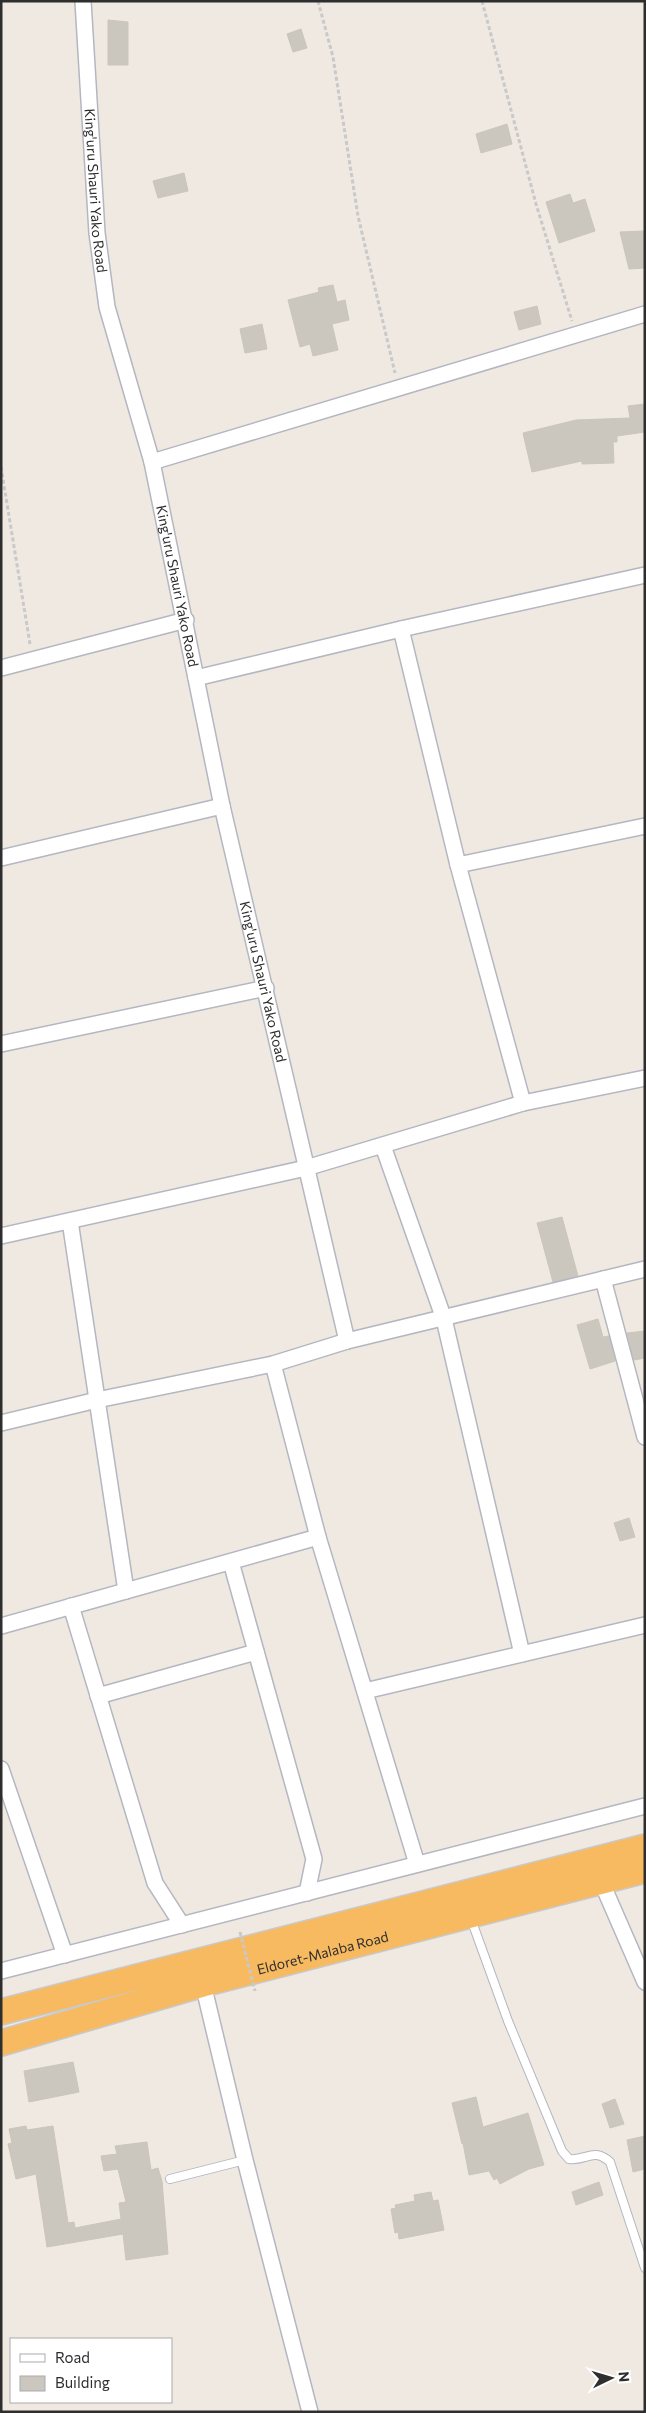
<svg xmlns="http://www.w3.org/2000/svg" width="646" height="2413" viewBox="0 0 646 2413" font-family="Commissioner,sans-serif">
  <rect width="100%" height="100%" fill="#efe9e1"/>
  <g fill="#cbc7bf" stroke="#cbc5ba">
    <polygon points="108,20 128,22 128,65 108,65"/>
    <polygon points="301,29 307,48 293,52 287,34"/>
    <polygon points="507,124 512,144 481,153 476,134"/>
    <polygon points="184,173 188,191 158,198 153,181"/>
    <polygon points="570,194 573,203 585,199 595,231 559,243 546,202"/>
    <polygon points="644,231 645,268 629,269 620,232"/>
    <polygon points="333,285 337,302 345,300 349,320 332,324 338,350 313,356 310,344 300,347 288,300 319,292 318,288"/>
    <polygon points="537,306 541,324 519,330 514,312"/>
    <polygon points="262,324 267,349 245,353 240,329"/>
    <polygon points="645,404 645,432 617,436 617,442 613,442 614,463 582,464 582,461 532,472 523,433 576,420 630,418 628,406"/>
    <polygon points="562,1217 578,1276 553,1282 537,1223"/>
    <polygon points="598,1319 603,1337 609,1336 615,1361 590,1369 577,1325"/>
    <polygon points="645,1331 645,1358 634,1360 627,1333"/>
    <polygon points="629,1518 635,1537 620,1541 614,1523"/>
    <polygon points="73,2062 79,2092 29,2102 24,2071"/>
    <polygon points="476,2097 483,2127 528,2113 544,2165 529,2169 500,2184 497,2178 494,2180 489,2171 469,2175 463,2143 462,2144 452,2103"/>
    <polygon points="615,2099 624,2124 610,2128 602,2104"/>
    <polygon points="26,2126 27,2130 53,2126 68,2223 74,2222 75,2228 121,2219 119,2203 126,2202 118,2169 104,2171 101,2156 117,2154 115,2146 147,2142 151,2170 158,2168 162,2181 168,2254 126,2260 123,2234 47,2247 36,2174 16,2179 8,2144 12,2143 9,2129"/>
    <polygon points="645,2136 645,2169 633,2172 627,2140"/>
    <polygon points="599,2182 603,2195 576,2205 572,2192"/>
    <polygon points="431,2192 433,2201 438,2200 444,2230 399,2239 398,2232 395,2233 391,2209 396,2208 395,2205 415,2201 414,2195"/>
  </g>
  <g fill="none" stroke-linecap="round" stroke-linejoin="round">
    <g stroke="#b4b7c1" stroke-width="10">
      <g id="service">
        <path d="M 471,1919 L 508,2021 L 562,2151 L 569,2159 C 587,2161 593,2147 610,2162 L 645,2268"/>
        <polyline points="170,2179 245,2160"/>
      </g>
    </g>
    <g stroke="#b4b7c1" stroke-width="18">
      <g id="minor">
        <path id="s1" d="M 83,1 L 97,233 L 107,307 L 152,462 L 222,806 L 347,1341"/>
        <polyline points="152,462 645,314"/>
        <polyline points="401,629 458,865 523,1103"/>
        <polyline points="1,668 186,620"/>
        <polyline points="196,678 401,629 645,575"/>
        <polyline points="1,858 222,806"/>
        <polyline points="458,865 645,826"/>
        <polyline points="1,1044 266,988"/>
        <polyline points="383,1146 444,1319 522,1654"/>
        <polyline points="70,1221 126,1591"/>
        <polyline points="1,1236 306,1168 523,1103 645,1078"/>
        <polyline points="603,1279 645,1437"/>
        <polyline points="273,1364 318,1537 417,1864"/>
        <polyline points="1,1423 97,1400 273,1364 347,1341 645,1269"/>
        <polyline points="231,1562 314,1859 307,1893"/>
        <polyline points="71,1606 155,1883 182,1925"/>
        <polyline points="1,1626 318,1537"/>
        <polyline points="365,1691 645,1625"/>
        <polyline points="98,1696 256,1652"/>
        <polyline points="1,1769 65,1955"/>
        <polyline points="601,1881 645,1982"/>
        <polyline points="1,1971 645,1806"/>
        <polyline points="203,1984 245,2160 310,2412"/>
      </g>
    </g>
    <g stroke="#c9c9c9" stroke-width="28">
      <g id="trunk">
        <polyline points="1,2012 645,1847"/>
        <path id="s2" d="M 1,2043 L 203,1984 L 645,1870"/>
      </g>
    </g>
    <g stroke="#c9c9c9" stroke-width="3" stroke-dasharray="4 2.5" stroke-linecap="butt">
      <polyline points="318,1 333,57 358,216 395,373"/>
      <polyline points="482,1 536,204 572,321"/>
      <polyline points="1,467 30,644"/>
    </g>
    <use href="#service" stroke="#fff" stroke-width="8"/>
    <use href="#minor" stroke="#fff" stroke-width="15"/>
    <use href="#trunk" stroke="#f8ba60" stroke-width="25"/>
    <polyline stroke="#c9c9c9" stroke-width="3" stroke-dasharray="4 2.5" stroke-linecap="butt" points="240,1932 255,1991"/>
  </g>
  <g text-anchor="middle" stroke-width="4.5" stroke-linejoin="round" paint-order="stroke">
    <g font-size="14" fill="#2e2e2e" stroke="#fff">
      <text dy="5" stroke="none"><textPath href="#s1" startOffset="190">King'uru Shauri Yako Road</textPath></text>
      <text dy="5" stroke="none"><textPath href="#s1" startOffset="595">King'uru Shauri Yako Road</textPath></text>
      <text dy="5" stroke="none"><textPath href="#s1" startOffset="1000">King'uru Shauri Yako Road</textPath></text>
      <text dy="5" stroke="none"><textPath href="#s2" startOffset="334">Eldoret-Malaba Road</textPath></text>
    </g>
  </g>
  <rect width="646" height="2413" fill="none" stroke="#2e2e2e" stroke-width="5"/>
  <rect x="10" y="2338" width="162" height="65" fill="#ffffff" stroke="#ababab"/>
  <rect x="20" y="2354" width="25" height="8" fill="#ffffff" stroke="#ababab"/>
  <text x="55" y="2363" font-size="15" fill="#2e2e2e">Road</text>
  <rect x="20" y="2376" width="25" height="15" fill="#cbc7bf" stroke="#ababab"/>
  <text x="55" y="2388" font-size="15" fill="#2e2e2e">Building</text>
  <g transform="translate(611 2378) rotate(85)" stroke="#ffffff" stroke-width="4" paint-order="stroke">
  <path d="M0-4L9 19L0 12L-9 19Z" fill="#2e2e2e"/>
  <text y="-8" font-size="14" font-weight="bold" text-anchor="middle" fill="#2e2e2e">N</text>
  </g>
</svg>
